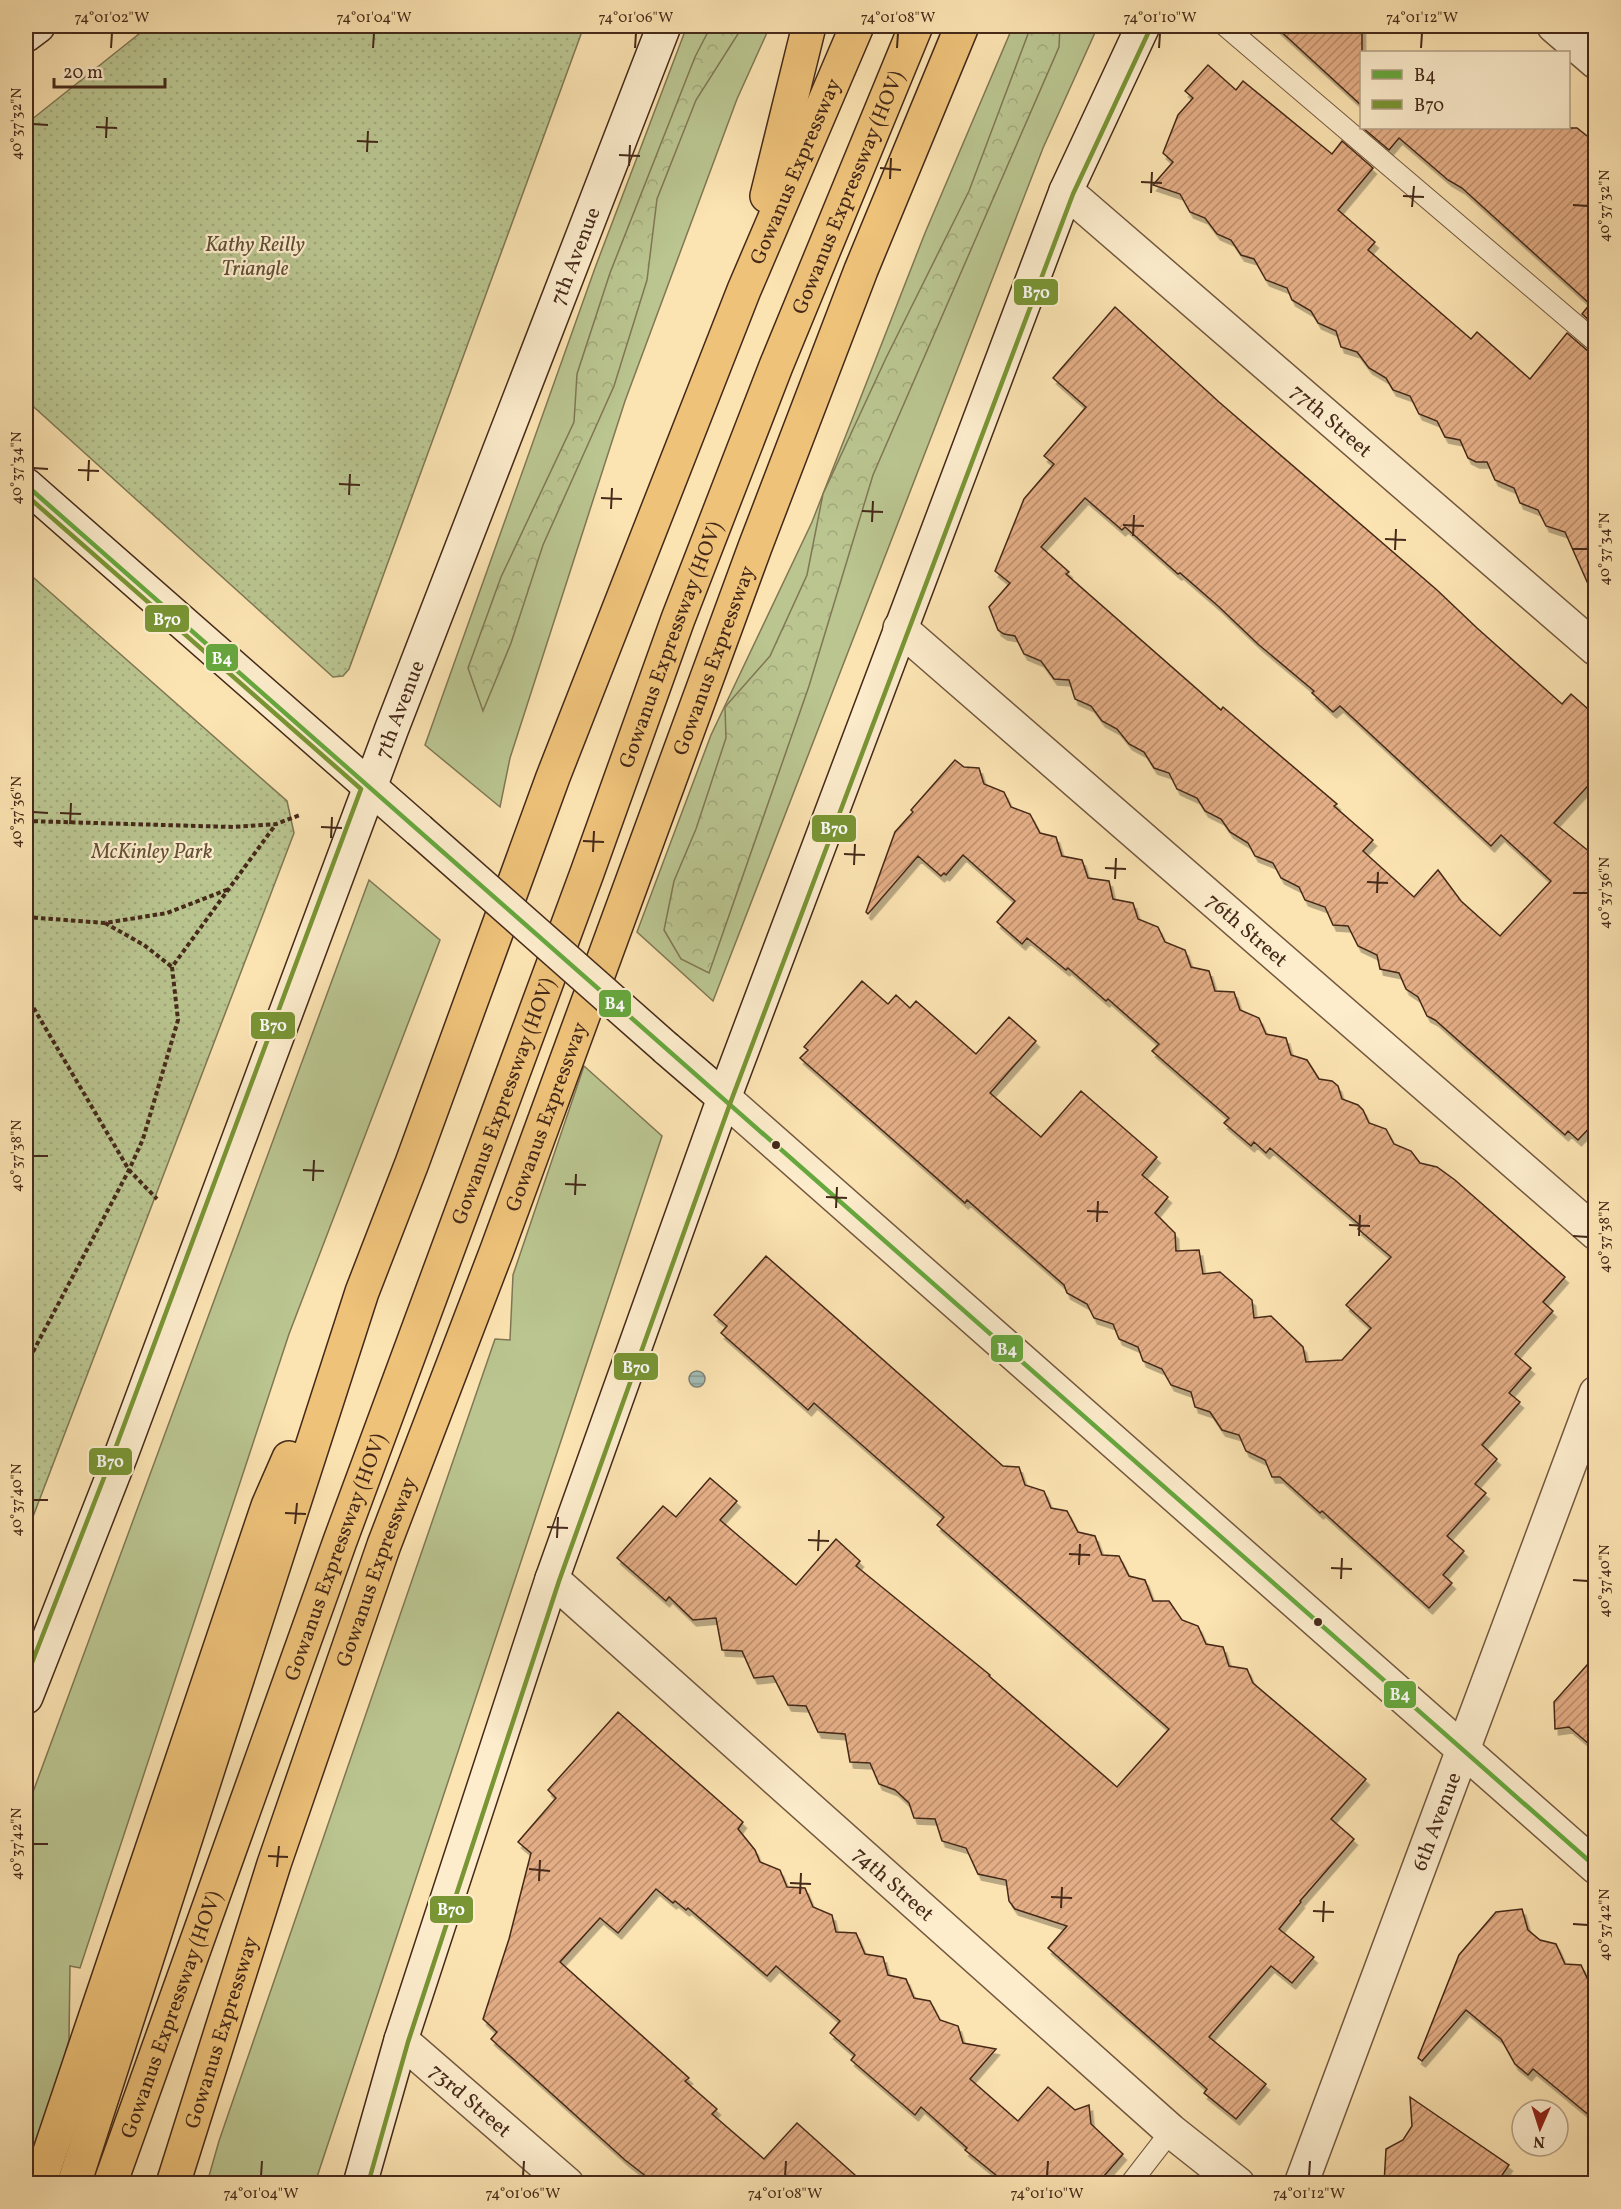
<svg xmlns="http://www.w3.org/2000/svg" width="1621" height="2209" viewBox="0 0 1621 2209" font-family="Vollkorn,serif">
  <defs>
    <pattern id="forest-crowns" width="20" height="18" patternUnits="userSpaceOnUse" patternTransform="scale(1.5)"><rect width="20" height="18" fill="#bac590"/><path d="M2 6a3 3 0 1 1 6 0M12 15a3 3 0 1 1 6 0" fill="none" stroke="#a1a97c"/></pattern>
    <pattern id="park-dots" width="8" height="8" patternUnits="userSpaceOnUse" patternTransform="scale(1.5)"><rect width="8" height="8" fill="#bac590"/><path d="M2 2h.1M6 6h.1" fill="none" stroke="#a1a97c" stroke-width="1.8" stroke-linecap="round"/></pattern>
    <pattern id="water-rules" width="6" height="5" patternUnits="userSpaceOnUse" patternTransform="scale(1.5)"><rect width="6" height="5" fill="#a3bcb6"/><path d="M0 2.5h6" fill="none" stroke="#879993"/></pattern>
    <pattern id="building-hatch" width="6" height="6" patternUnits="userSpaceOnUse" patternTransform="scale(1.5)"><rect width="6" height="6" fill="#e3ad85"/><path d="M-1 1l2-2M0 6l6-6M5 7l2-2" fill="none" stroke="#ba8d6c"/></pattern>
    <filter id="shadow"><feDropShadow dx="3.5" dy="6" stdDeviation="0" flood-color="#0004"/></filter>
  </defs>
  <rect width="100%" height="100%" fill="#fce4b2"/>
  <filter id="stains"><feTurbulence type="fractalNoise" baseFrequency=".00333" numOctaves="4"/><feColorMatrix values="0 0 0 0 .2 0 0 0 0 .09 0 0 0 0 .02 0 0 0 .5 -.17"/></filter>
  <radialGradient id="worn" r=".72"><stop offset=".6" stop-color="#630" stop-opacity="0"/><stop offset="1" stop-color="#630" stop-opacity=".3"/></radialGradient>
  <g fill="#bac590" stroke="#807754" stroke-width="1.5">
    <polygon points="687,26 770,26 737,99 625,401 510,758 500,807 425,745 595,268"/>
    <polygon points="1013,26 1098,26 1043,148 713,1001 637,932 711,735 812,522 925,233"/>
    <polygon points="369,880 440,940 289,1334 80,1968 70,1966 69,2040 37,2151 26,2177 26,1811"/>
    <polygon points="584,1066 662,1136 315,2183 207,2183 219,2141 495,1339 510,1340 513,1275"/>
  </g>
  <g fill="url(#forest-crowns)" stroke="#807754" stroke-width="1.5">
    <polygon points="711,26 743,26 696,100 657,199 647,280 614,386 543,545 511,643 483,711 468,668 501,577 574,422 577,374 610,273 695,57"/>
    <polygon points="1031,26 1060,26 1059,47 873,475 809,686 709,973 681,959 664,930 674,881 696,829 726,738 725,707 770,656 807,575 823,494 886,358 969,191"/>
  </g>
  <g fill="url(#park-dots)" stroke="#807754" stroke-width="1.5">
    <polygon points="149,26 584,26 349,669 343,676 333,677 26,400 26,124"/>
    <polygon points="26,571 287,801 294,833 26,1535"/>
  </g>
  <circle fill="url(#water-rules)" stroke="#7d8177" stroke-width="1.5" cx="697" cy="1379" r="8"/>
  <g fill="url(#building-hatch)" stroke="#452919" stroke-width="1.5" fill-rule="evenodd" filter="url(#shadow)">
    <polygon points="1275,26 1362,26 1362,106"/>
    <polygon points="1208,65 1236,90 1243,81 1332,154 1342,141 1373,168 1338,210 1375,242 1368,250 1471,339 1477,332 1530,379 1567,333 1588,351 1596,354 1596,602 1565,532 1546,526 1538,510 1520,503 1514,488 1495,480 1487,462 1476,462 1468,458 1460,440 1445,437 1437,421 1419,414 1410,396 1393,390 1386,378 1369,368 1357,352 1341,347 1336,331 1318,323 1311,311 1292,300 1287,288 1266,280 1254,259 1241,255 1231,240 1217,234 1205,218 1190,212 1180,194 1153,185 1173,162 1163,153 1178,115 1193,98 1185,91"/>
    <polygon points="1363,128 1577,128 1596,143 1596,326 1582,314 1590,304 1462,188 1448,180 1399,138 1389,150"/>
    <path d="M 1115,307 L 1219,402 L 1437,590 L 1477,628 L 1562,704 L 1571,694 L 1596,716 L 1596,777 L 1554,823 L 1596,857 L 1596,1121 L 1578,1140 L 1568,1131 L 1565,1135 L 1435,1020 L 1427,1016 L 1418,997 L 1406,989 L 1399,973 L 1380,969 L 1377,955 L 1358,946 L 1348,926 L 1333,925 L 1325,907 L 1305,900 L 1299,887 L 1281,878 L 1273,863 L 1255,856 L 1248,843 L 1230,832 L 1221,819 L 1205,811 L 1197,798 L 1177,789 L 1169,773 L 1154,768 L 1144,752 L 1129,744 L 1117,729 L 1102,721 L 1091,706 L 1075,699 L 1069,680 L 1054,679 L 1041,661 L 1024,654 L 1015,636 L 1004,634 L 998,630 L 989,607 L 1010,583 L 995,571 L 1024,499 L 1054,464 L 1044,456 L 1086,407 L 1053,378 ZM 1085,498 L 1122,530 L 1125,527 L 1178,574 L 1180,573 L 1218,606 L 1259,645 L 1314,691 L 1312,693 L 1333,712 L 1340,706 L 1491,846 L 1501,835 L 1551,881 L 1500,936 L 1461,901 L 1438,870 L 1414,897 L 1363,851 L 1373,840 L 1334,806 L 1337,804 L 1223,707 L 1221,710 L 1066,574 L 1069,572 L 1041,547 Z"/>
    <polygon points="955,760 964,767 979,768 984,784 1004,792 1011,807 1030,814 1040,833 1056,837 1062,856 1082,860 1088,878 1109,881 1113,899 1133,903 1138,919 1158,927 1165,942 1185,950 1191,967 1209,971 1215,991 1234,992 1240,1010 1259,1018 1266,1034 1286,1038 1291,1055 1307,1060 1319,1079 1332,1081 1338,1086 1342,1099 1358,1105 1363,1110 1369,1123 1386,1129 1394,1144 1411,1151 1420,1163 1437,1167 1455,1180 1565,1277 1543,1302 1553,1311 1515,1354 1531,1368 1509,1393 1520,1402 1482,1445 1497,1459 1475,1484 1486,1493 1447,1536 1464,1551 1443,1575 1452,1583 1429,1608 1322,1511 1320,1513 1280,1477 1272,1477 1265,1460 1246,1451 1239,1435 1222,1430 1210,1412 1195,1407 1191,1392 1171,1385 1162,1369 1143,1361 1138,1347 1119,1339 1113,1324 1094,1318 1087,1304 1067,1293 1064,1285 967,1200 965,1203 800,1058 808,1050 804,1047 862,981 888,1004 896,995 910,1008 916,1001 976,1054 1009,1017 1036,1041 990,1093 1041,1137 1081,1091 1157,1157 1142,1175 1168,1197 1155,1213 1175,1233 1176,1251 1199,1250 1203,1274 1220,1272 1252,1300 1254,1318 1271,1316 1303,1347 1306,1362 1342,1360 1371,1328 1346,1305 1391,1257 1358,1229 1361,1226 1270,1148 1266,1153 1254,1142 1251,1146 1224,1123 1229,1118 1152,1051 1159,1044 1108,999 1106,1001 1068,968 1066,970 1027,938 1022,944 997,922 1015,901 963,855 946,875 944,873 941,876 918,856 868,914 866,912 895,832 913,812 911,810"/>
    <polygon points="766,1256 1003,1466 1019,1467 1025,1485 1044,1491 1051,1508 1067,1511 1078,1532 1095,1536 1102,1555 1119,1556 1129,1576 1145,1580 1153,1601 1169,1601 1182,1620 1198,1626 1206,1644 1223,1647 1229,1666 1247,1669 1253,1683 1366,1779 1331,1819 1354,1839 1300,1901 1301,1902 1279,1929 1314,1957 1292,1983 1271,1966 1209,2037 1266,2084 1236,2119 1204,2093 1207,2089 1048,1948 1067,1926 1015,1909 1009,1901 1006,1880 978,1874 966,1848 942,1841 935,1819 914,1818 909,1803 895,1790 879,1784 870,1763 850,1762 845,1734 818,1732 806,1706 788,1705 773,1676 754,1678 742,1651 722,1650 716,1618 693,1620 669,1597 666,1601 617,1558 663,1506 676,1517 710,1478 737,1501 720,1520 796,1585 836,1539 860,1561 856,1566 990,1675 989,1676 1117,1787 1169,1729 937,1525 944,1517 814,1403 808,1410 721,1333 727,1326 714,1315"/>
    <polygon points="1596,1655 1596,1750 1569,1727 1555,1729 1554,1702"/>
    <polygon points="618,1712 743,1822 738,1829 755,1850 760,1862 780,1870 787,1887 805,1888 813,1907 832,1915 836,1932 856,1933 865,1954 883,1957 888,1975 906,1979 914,1998 930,2001 940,2020 958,2026 963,2043 996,2049 970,2079 1018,2121 1048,2087 1075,2110 1089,2105 1091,2124 1123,2154 1097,2184 1007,2184 965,2150 967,2148 921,2107 915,2115 851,2060 855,2055 830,2033 840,2021 776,1966 767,1976 688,1908 686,1910 675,1901 673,1903 656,1889 618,1933 600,1918 560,1962 689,2078 685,2081 717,2109 712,2114 764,2159 797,2123 865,2184 656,2184 625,2160 491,2039 497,2032 483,2019 509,1939 531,1853 518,1842 556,1798 548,1790"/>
    <polygon points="1522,1909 1528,1930 1540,1940 1556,1944 1565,1964 1581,1965 1596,1997 1596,2121 1533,2069 1528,2075 1515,2064 1501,2039 1466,2010 1422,2061 1418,2058 1459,1955 1496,1912"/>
    <polygon points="1410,2097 1509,2165 1496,2184 1384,2184 1386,2149 1403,2140 1412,2126"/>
  </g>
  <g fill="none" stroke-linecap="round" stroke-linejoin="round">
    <g stroke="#73583f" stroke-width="22">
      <g id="service">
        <polyline points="1225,26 1596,342"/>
        <polyline points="1130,2184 1171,2131"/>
      </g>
    </g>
    <g stroke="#73583f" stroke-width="36">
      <g id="minor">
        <polyline points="1554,26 1596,62"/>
        <path id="s1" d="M 1066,191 L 1596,649"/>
        <path id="s2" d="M 900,628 L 1596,1233"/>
        <polyline points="724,1098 1596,1867"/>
        <path id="s3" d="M 552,1579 L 1171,2131 L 1238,2184"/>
        <path id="s4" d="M 401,2040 L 567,2184"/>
      </g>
    </g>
    <g stroke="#73583f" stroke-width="36">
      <g id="tertiary">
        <path id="s5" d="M 1301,2184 L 1596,1393"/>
      </g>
    </g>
    <g stroke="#452919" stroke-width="36">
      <g id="secondary">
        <polyline points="26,35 38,26"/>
        <polyline points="26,485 419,830"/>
        <polyline points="666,1048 724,1098"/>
        <path id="s6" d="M 26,1697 L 121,1455 L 392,728 L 664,26"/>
        <polyline points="360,2184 401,2040 552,1579 724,1098 1066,191 1143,26"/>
      </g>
    </g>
    <g stroke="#452919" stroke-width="36">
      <g id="motorway">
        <polyline points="767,196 809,26"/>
        <polyline points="39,2184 268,1506 289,1458"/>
        <path id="s7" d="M 74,2184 L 362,1292 L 412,1163 L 553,777 L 744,290 L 857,26"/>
        <path id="s8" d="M 110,2184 L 340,1541 L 587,873 L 678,619 L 776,366 L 916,26"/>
        <path id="s9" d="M 173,2184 L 274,1864 L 384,1545 L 497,1250 L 755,547 L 861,270 L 962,26"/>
      </g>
    </g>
    <g stroke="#452919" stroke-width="4" stroke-dasharray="4.5 3" stroke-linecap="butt">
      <polyline points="26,821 233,827 276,824 300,815"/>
      <polyline points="26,917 105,923 167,913 229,889"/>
      <polyline points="105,923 144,945 172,967"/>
      <polyline points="26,995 129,1170 157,1199"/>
      <polyline points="26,1365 129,1170 143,1139 178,1020 172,967 276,824"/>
    </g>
    <use href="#service" stroke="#fdedcd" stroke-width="20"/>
    <use href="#minor" stroke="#fdedcd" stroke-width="33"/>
    <use href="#tertiary" stroke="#fdedcd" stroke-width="33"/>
    <use href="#secondary" stroke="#fdedcd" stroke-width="33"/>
    <use href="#motorway" stroke="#eec279" stroke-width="33"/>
    <g stroke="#452919" stroke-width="36" stroke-linecap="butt">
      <polyline id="secondary-bridge" points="419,830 666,1048"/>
    </g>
    <use href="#secondary-bridge" stroke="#fdedcd" stroke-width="33"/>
    <g stroke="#fdedcd" stroke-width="9">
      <polyline id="bus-1" points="26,485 1596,1867"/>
    </g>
    <g stroke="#fdedcd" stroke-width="9">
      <g id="bus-2">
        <polyline points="26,495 361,789 114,1452 26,1678"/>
        <polyline points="368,2184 408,2042 559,1581 731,1101 1073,194 1150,29"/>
      </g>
    </g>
    <use href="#bus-1" stroke="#66a83e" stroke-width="4.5"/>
    <use href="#bus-2" stroke="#799534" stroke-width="4.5"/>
  </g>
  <path fill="none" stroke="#452919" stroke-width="2" d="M 111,48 L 112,33M 373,48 L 374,33M 635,48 L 636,33M 897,48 L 898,33M 1159,48 L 1160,33M 1421,48 L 1422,33M 33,124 L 48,125M 96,127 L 117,128M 106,138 L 107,117M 357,141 L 378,142M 367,152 L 368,131M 619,155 L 640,156M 629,166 L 630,145M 880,168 L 901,170M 890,179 L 891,158M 1141,182 L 1162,183M 1151,193 L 1152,172M 1403,196 L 1424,197M 1573,205 L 1588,206M 1412,207 L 1414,186M 33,468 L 48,469M 78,470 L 99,471M 88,481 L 89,460M 339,484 L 360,485M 349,495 L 350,474M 601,498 L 622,499M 611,509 L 612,488M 862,511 L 883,512M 872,522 L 873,501M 1123,525 L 1144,526M 1133,536 L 1134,515M 1385,539 L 1406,540M 1573,549 L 1588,549M 1395,550 L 1396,529M 33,812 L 48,813M 60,813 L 81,814M 70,824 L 71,803M 321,827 L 342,828M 331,838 L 332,817M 583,841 L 604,842M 593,852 L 594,831M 844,854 L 865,855M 854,865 L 855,844M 1105,868 L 1126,869M 1115,879 L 1116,858M 1367,882 L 1388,883M 1377,893 L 1378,872M 1573,893 L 1588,893M 33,1156 L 48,1156M 303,1170 L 324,1171M 313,1181 L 314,1160M 565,1184 L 586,1185M 575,1195 L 576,1174M 826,1197 L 847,1198M 836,1208 L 837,1187M 1087,1211 L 1108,1212M 1097,1222 L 1098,1201M 1349,1225 L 1370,1226M 1359,1236 L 1360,1215M 1573,1236 L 1588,1237M 33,1500 L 48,1500M 285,1513 L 306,1514M 295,1524 L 297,1503M 547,1527 L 568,1528M 557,1538 L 558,1517M 808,1540 L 829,1541M 818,1551 L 819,1530M 1069,1554 L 1090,1555M 1079,1565 L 1080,1544M 1331,1568 L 1352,1569M 1341,1579 L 1342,1558M 1573,1580 L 1588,1581M 33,1844 L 48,1844M 268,1856 L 288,1857M 277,1867 L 279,1846M 529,1869 L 550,1871M 539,1881 L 540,1860M 790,1883 L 811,1884M 800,1894 L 801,1873M 1051,1897 L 1072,1898M 1061,1908 L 1062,1887M 1313,1911 L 1334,1912M 1323,1922 L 1324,1901M 1573,1924 L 1588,1925M 261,2176 L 262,2161M 523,2176 L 524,2161M 785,2176 L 786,2161M 1047,2176 L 1048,2161M 1309,2176 L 1310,2161"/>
  <g fill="#452919" stroke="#fdedcd" stroke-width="2">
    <circle cx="776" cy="1145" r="5"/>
    <circle cx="1318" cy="1622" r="5"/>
  </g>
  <g text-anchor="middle" stroke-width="4.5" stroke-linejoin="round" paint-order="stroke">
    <g font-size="21" fill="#452919" stroke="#fdedcd">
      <text dy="7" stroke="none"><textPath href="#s7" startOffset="2139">Gowanus Expressway</textPath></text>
      <text dy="7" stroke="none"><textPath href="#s8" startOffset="2124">Gowanus Expressway (HOV)</textPath></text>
      <text dy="7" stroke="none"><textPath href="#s6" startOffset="1542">7th Avenue</textPath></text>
      <text dy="7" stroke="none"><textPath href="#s1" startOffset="351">77th Street</textPath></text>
      <text dy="7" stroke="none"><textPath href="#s8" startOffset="1638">Gowanus Expressway (HOV)</textPath></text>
      <text dy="7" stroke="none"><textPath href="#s9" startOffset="1617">Gowanus Expressway</textPath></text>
      <text dy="7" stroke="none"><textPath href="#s6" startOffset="1056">7th Avenue</textPath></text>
      <text dy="7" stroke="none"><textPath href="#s2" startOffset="460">76th Street</textPath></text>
      <text dy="7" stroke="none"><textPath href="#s8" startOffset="1152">Gowanus Expressway (HOV)</textPath></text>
      <text dy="7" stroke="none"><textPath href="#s9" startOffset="1131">Gowanus Expressway</textPath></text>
      <text dy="7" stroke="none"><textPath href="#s8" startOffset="666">Gowanus Expressway (HOV)</textPath></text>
      <text dy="7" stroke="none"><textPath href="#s9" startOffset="645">Gowanus Expressway</textPath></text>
      <text dy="7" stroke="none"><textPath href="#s5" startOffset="387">6th Avenue</textPath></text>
      <text dy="7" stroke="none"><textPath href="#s3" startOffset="458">74th Street</textPath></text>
      <text dy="7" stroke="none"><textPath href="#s8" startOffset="180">Gowanus Expressway (HOV)</textPath></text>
      <text dy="7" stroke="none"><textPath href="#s9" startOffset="159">Gowanus Expressway</textPath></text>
      <text dy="7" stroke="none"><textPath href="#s4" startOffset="92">73rd Street</textPath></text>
    </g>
    <g font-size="21" font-style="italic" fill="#625037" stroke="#fdedcd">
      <text x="255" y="251">Kathy Reilly<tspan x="255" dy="24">Triangle</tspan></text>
      <text x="152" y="858">McKinley Park</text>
    </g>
  </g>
  <g stroke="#fdedcd" stroke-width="2">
    <rect x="1013" y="278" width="46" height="28" rx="6" fill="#799534"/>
    <rect x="144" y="604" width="46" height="29" rx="6" fill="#799534"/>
    <rect x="205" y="643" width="34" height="29" rx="6" fill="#66a83e"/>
    <rect x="811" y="814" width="46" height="29" rx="6" fill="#799534"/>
    <rect x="598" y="989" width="34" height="29" rx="6" fill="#66a83e"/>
    <rect x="250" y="1011" width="46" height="29" rx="6" fill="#799534"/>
    <rect x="990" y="1334" width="34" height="29" rx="6" fill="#66a83e"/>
    <rect x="613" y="1352" width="46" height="29" rx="6" fill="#799534"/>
    <rect x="88" y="1447" width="45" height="29" rx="6" fill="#799534"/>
    <rect x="1383" y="1680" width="34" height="29" rx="6" fill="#66a83e"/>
    <rect x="429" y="1895" width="45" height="29" rx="6" fill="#799534"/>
  </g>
  <g font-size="16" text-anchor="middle" font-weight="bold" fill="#fff">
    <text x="1036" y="298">B70</text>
    <text x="167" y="625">B70</text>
    <text x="222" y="664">B4</text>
    <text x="834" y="834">B70</text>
    <text x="615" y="1009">B4</text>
    <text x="273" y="1031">B70</text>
    <text x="1007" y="1355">B4</text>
    <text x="636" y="1373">B70</text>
    <text x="110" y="1467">B70</text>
    <text x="1400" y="1700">B4</text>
    <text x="451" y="1915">B70</text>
  </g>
  <rect width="1621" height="2209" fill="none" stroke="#fce4b2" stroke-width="66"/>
  <rect x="1360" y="51" width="210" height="78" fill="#fdedcd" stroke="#b39f85" stroke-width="1.5"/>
  <rect x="1372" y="70" width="30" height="9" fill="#66a83e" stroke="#b39f85" stroke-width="1.5"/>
  <text x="1414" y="81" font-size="18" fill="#452919">B4</text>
  <rect x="1372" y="100" width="30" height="9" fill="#799534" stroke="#b39f85" stroke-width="1.5"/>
  <text x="1414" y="111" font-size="18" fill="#452919">B70</text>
  <g transform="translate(1540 2128) rotate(183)"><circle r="28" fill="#fdedcd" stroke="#b39f85" stroke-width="1.5"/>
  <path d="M0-4.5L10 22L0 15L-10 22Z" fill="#8f2418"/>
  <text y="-9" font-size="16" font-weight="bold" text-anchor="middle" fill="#452919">N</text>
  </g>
  <path d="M54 78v9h111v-9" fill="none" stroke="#452919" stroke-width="3"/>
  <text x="63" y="78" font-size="18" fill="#452919" stroke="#fdedcd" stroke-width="4.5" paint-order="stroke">20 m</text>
  <rect x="33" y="33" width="1555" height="2143" fill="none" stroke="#452919" stroke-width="2"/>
  <g font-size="15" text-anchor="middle" fill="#452919">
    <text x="112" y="22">74°01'02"W</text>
    <text x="374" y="22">74°01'04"W</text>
    <text x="636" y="22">74°01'06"W</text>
    <text x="898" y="22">74°01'08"W</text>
    <text x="1160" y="22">74°01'10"W</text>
    <text x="1422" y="22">74°01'12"W</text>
    <text transform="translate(16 124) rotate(-90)" y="5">40°37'32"N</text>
    <text transform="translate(1604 206) rotate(-90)" y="5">40°37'32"N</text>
    <text transform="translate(16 468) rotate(-90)" y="5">40°37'34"N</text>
    <text transform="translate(1604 549) rotate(-90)" y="5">40°37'34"N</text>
    <text transform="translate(16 812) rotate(-90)" y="5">40°37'36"N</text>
    <text transform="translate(1604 893) rotate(-90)" y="5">40°37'36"N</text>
    <text transform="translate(16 1156) rotate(-90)" y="5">40°37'38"N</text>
    <text transform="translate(1604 1237) rotate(-90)" y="5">40°37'38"N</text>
    <text transform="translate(16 1500) rotate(-90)" y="5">40°37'40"N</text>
    <text transform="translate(1604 1581) rotate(-90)" y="5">40°37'40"N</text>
    <text transform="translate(16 1844) rotate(-90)" y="5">40°37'42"N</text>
    <text transform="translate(1604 1925) rotate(-90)" y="5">40°37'42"N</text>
    <text x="261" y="2198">74°01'04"W</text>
    <text x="523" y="2198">74°01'06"W</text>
    <text x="785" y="2198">74°01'08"W</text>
    <text x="1047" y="2198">74°01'10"W</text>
    <text x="1309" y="2198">74°01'12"W</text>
  </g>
  <rect width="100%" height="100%" filter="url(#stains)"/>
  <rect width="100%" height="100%" fill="url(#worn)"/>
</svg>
